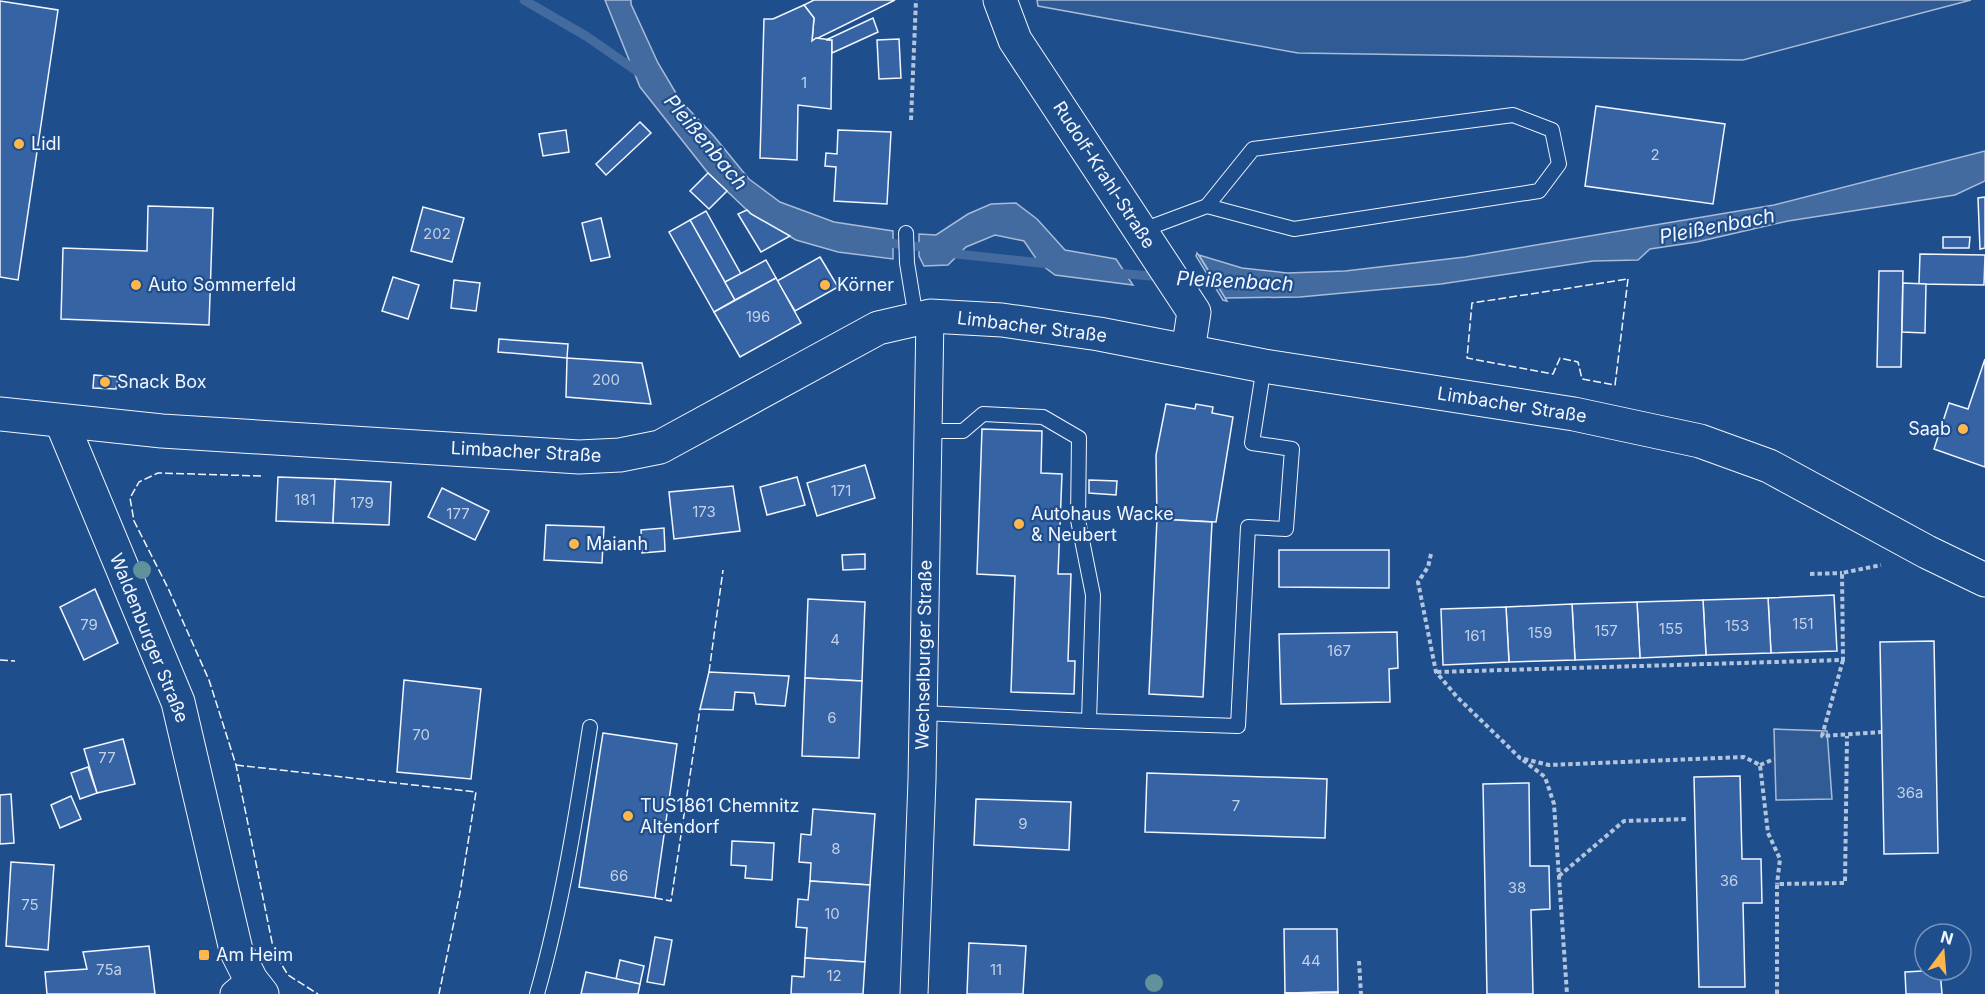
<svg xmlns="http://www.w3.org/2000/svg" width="1985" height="994" viewBox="0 0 1985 994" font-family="Inter,sans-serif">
  <rect width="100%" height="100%" fill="#1f4e8c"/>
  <g fill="#305b95" stroke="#a8bbd7" stroke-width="1.5">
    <polygon points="1037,0 1971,0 1743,60 1298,53 1038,6"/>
    <polygon points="1774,729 1827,731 1832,799 1776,800"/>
  </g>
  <g fill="#446ba0" stroke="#a8bbd7" stroke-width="1.5">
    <polygon points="605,0 631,0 631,4 658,63 680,100 713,135 749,179 780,202 834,222 893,231 893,259 838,252 796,240 751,214 708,173 640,87"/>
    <polygon points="1985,151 1985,181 1955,195 1788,221 1697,242 1650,249 1638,260 1593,261 1441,284 1300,297 1225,298 1199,255 1242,268 1287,273 1345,271 1465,257 1774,205"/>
    <polygon points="1016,203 1037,219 1065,250 1116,259 1133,285 1055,275 1039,263 1024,241 995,235 966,247 948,265 924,266 919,256 919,234 936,235 968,214 991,204"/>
  </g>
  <polygon fill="#1f4e8c" stroke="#a8bbd7" stroke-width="1.5" points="1197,253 1227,301 1223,300 1196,256"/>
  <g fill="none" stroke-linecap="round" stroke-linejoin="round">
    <g stroke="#446ba0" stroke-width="9">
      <polyline points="524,0 586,36 641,74"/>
      <polyline points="881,242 930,248"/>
      <polyline points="947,253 1050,264"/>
      <polyline points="1116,273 1162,277"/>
      <polyline points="1182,279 1225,282"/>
    </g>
  </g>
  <g fill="#3563a3" stroke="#f2f6ff" stroke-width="1.5">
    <polygon points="814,0 895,0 812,41 814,18 804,5"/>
    <polygon points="0,1 58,10 18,280 0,277"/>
    <polygon points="804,5 814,18 812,41 816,38 832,40 831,109 798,105 797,160 760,158 764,19 773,19"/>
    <polygon points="873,18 878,32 832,53 832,40 826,40"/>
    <polygon points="899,39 901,78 879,79 877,40"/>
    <polygon points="1596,106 1725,124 1713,204 1585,186"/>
    <polygon points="640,122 651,133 606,175 596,164"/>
    <polygon points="566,130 569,152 543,156 539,134"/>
    <polygon points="838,130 891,132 887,204 834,201 836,167 825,166 826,153 837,154"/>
    <polygon points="708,173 727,191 709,209 690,191"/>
    <polygon points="1985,197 1985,248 1980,249 1978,198"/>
    <polygon points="148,206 213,208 209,325 61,319 63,248 147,251"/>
    <polygon points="423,207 464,218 452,262 411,251"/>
    <polygon points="747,210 751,214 790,236 761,252 738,214"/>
    <polygon points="706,211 741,274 725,282 690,220"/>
    <polygon points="601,218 610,257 591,261 582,223"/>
    <polygon points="690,220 735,300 714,312 669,232"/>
    <polygon points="1943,237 1970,237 1969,248 1943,248"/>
    <polygon points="1920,254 1985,255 1984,285 1919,284"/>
    <polygon points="820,257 838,287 795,311 777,281"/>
    <polygon points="766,260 776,278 735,300 725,282"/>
    <polygon points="1879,271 1903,271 1901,367 1877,367"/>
    <polygon points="393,277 419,285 408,319 382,311"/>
    <polygon points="776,278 801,323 740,357 714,312"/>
    <polygon points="454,280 480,283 476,311 451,308"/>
    <polygon points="1903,283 1926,284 1925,333 1902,332"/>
    <polygon points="499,339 568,344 567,358 498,352"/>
    <polygon points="567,358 642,363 651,404 566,397"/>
    <polygon points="1985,359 1985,467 1934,449 1949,403 1968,409"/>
    <polygon points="94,375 118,377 116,389 93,388"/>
    <polygon points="1166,404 1195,409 1196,404 1213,407 1212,413 1233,417 1216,522 1157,519 1156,455"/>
    <polygon points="982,429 1042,431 1041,473 1062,474 1058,574 1071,574 1068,661 1075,661 1074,694 1011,692 1015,576 977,574"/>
    <polygon points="865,465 875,498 817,516 807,483"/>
    <polygon points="278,477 335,479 333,523 276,521"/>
    <polygon points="797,477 805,505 767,515 760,487"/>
    <polygon points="335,479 391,482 389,525 333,523"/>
    <polygon points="1089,480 1117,481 1116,495 1089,493"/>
    <polygon points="733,486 740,531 674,539 669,492"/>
    <polygon points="442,488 489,511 475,540 428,517"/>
    <polygon points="1157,519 1212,522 1203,697 1149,694"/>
    <polygon points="546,525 604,527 602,563 544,560"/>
    <polygon points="664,528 665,551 642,553 641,530"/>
    <polygon points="1279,550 1389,550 1389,588 1279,587"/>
    <polygon points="865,554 865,569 843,570 842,555"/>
    <polygon points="95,589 118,643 84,660 60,607"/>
    <polygon points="1834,595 1837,651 1771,653 1768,598"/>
    <polygon points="1768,598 1771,653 1706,655 1703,600"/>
    <polygon points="808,599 865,602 862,681 805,678"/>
    <polygon points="1703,600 1706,655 1640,658 1637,602"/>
    <polygon points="1637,602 1640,658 1575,660 1572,604"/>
    <polygon points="1572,604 1575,660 1509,662 1506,607"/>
    <polygon points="1506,607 1509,662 1443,665 1441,609"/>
    <polygon points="1397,632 1398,668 1389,669 1390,702 1281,704 1279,634"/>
    <polygon points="1934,641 1938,853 1884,854 1880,642"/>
    <polygon points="709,672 789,676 785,706 756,704 754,693 735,692 733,710 700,709"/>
    <polygon points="805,678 862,681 859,758 802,756"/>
    <polygon points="404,680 481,689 471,779 397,772"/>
    <polygon points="603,733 677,744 655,898 579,887"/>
    <polygon points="123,739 135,784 97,793 84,749"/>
    <polygon points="88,767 97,793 80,799 71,773"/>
    <polygon points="1147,773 1327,779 1325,838 1145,832"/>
    <polygon points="1740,776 1742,859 1761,859 1762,903 1743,903 1745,987 1699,987 1694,777"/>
    <polygon points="1529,783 1530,866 1549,866 1550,909 1531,910 1533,994 1487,994 1483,784"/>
    <polygon points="11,794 14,843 0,844 0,795"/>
    <polygon points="71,796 81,819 60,828 51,805"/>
    <polygon points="976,799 1071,802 1069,850 974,845"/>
    <polygon points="813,809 875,814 870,885 810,881 811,863 799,862 801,834 811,835"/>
    <polygon points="732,841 774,843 772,880 745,878 746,866 731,865"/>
    <polygon points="11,862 54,865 48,950 6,946"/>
    <polygon points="810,881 870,885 865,962 805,958 807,928 796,927 798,899 808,900"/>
    <polygon points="1284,929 1337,929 1338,992 1285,993"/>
    <polygon points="655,937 672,940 664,985 647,982"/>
    <polygon points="969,943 1026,946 1023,994 967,994"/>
    <polygon points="149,946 155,994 47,994 45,972 87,969 83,952"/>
    <polygon points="805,958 865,962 863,994 791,994 792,976 804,977"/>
    <polygon points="620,960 644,966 640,984 616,979"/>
    <polygon points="1940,970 1942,994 1906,994 1905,972"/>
    <polygon points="586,972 640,984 638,994 581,994"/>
    <polygon points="1338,992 1338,994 1285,994 1285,993"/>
  </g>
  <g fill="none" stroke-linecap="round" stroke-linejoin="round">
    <g stroke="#f2f6ff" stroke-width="16">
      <g id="lane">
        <polyline points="1140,231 1207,206 1253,149 1513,115 1552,130 1559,164 1539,191 1294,229 1207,206"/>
        <polyline points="906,233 907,263 916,318"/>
        <polyline points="923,713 1089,721 1093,595 1078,520 1079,438 1043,417 983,414 963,431 928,431"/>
        <polyline points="1089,721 1238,726 1248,527 1286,529 1292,449 1252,443 1264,366"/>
        <path d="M 537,994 C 562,906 576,817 590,727"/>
      </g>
    </g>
    <g stroke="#f2f6ff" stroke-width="29">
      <g id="street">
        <polyline points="234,994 251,980"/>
        <polyline points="914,994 922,780 930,316"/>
      </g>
    </g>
    <g stroke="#f2f6ff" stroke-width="35">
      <g id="secondary">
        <polyline points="1000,0 1015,40 1194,312 1188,351"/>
        <polyline points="0,414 162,431 579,457 620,455 660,447 878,328 930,316 1002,320 1099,334 1264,366 1574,414 1700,441 1769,466 1927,552 1985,580"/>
        <polyline points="62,423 178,702 236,950 251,980 262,994"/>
      </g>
    </g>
    <g stroke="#b3c4dc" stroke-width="4" stroke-dasharray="4.5 3" stroke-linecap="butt">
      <polyline points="911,120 916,0"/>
      <polyline points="1431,554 1428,567 1418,582 1436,672 1457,697 1520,758 1549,765 1744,757 1760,765 1768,833 1780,859 1777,884"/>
      <polyline points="1810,574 1842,573"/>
      <polyline points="1843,660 1822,736 1881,732"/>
      <polyline points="1437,672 1843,660 1842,573 1881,565"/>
      <polyline points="1523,760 1545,777 1554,804 1567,994"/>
      <polyline points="1760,765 1774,759"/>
      <polyline points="1559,876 1624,821 1688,819"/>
      <polyline points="1359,961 1361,994"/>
      <polyline points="1777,994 1777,884 1845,883 1847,736"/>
    </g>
    <use href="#lane" stroke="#1f4e8c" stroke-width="14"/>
    <use href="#street" stroke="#1f4e8c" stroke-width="27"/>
    <use href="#secondary" stroke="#1f4e8c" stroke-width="33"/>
    <g stroke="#f2f6ff" stroke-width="1.5" stroke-dasharray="8 3" stroke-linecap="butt">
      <polygon points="1628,279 1615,385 1582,379 1578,362 1560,358 1553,374 1467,358 1472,303"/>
      <polyline points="261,476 158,473 139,482 130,498 134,521 168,588 209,680 236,765 274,952 288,975 318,994"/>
      <polyline points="0,660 15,661"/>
      <polyline points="709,672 723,570"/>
      <polyline points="236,765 476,792 460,893 439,994"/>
      <polyline points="655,898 671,901 700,709"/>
    </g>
  </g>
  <g fill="#61919a">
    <circle cx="142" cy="570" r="9"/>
    <circle cx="1154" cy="983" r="9"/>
  </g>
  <g fill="#ffb74d" stroke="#1f4e8c" stroke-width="2">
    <circle cx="19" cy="144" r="6"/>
    <circle cx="136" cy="285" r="6"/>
    <circle cx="825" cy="285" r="6"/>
    <circle cx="105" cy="382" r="6"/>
    <circle cx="1963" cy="429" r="6"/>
    <circle cx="1019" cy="524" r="6"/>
    <circle cx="574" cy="544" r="6"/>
    <circle cx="628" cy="816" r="6"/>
    <rect x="198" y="949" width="12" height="12" rx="3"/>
  </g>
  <g text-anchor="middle" stroke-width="4.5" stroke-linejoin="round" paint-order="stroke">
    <g font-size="15" fill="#c3d1e8">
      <text x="804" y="88">1</text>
      <text x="1655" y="160">2</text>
      <text x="437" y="239">202</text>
      <text x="758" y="322">196</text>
      <text x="606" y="385">200</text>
      <text x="841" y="496">171</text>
      <text x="305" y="505">181</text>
      <text x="362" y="508">179</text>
      <text x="704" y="517">173</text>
      <text x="458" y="519">177</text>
      <text x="1803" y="629">151</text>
      <text x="89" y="630">79</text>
      <text x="1737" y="631">153</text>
      <text x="1671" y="634">155</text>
      <text x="1606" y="636">157</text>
      <text x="1540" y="638">159</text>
      <text x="1475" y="641">161</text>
      <text x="835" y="645">4</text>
      <text x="1339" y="656">167</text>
      <text x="832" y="723">6</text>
      <text x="421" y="740">70</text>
      <text x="107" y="763">77</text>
      <text x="1910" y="798">36a</text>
      <text x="1236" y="811">7</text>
      <text x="1023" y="829">9</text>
      <text x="836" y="854">8</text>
      <text x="619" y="881">66</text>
      <text x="1729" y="886">36</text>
      <text x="1517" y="893">38</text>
      <text x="30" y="910">75</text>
      <text x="832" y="919">10</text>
      <text x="1311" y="966">44</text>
      <text x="109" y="975">75a</text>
      <text x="996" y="975">11</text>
      <text x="834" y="981">12</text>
    </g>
    <g font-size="18" fill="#f2f6ff" stroke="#1f4e8c" text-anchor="start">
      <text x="31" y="150">Lidl</text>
      <text x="148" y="291">Auto Sommerfeld</text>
      <text x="837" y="291">Körner</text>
      <text x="117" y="388">Snack Box</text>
      <text x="1951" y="435" text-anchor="end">Saab</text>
      <text x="1031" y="520">Autohaus Wacke<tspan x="1031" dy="21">&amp; Neubert</tspan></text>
      <text x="586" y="550">Maianh</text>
      <text x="640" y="812">TUS1861 Chemnitz<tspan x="640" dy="21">Altendorf</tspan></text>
      <text x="216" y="961">Am Heim</text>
    </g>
    <g font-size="18" fill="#f2f6ff" stroke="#1f4e8c">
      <text transform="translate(1104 175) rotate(57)" y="6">Rudolf-Krahl-Straße</text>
      <text transform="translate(1032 327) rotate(7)" y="6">Limbacher Straße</text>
      <text transform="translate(1512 405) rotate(9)" y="6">Limbacher Straße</text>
      <text transform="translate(526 452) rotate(3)" y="6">Limbacher Straße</text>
      <text transform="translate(149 638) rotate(68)" y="6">Waldenburger Straße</text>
      <text transform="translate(924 655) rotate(-89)" y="6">Wechselburger Straße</text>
    </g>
    <g font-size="20" font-style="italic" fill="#f2f6ff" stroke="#1f4e8c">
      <text transform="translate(706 142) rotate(50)" y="7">Pleißenbach</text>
      <text transform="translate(1717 226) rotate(-11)" y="7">Pleißenbach</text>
      <text transform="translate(1235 281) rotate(3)" y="7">Pleißenbach</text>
    </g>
  </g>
  <g transform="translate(1943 952) rotate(16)"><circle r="28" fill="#1f4e8c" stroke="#7391ba" stroke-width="1.5"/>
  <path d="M0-4.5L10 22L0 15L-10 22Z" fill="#ffb74d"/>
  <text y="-9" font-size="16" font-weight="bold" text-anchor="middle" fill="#f2f6ff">N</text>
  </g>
</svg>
